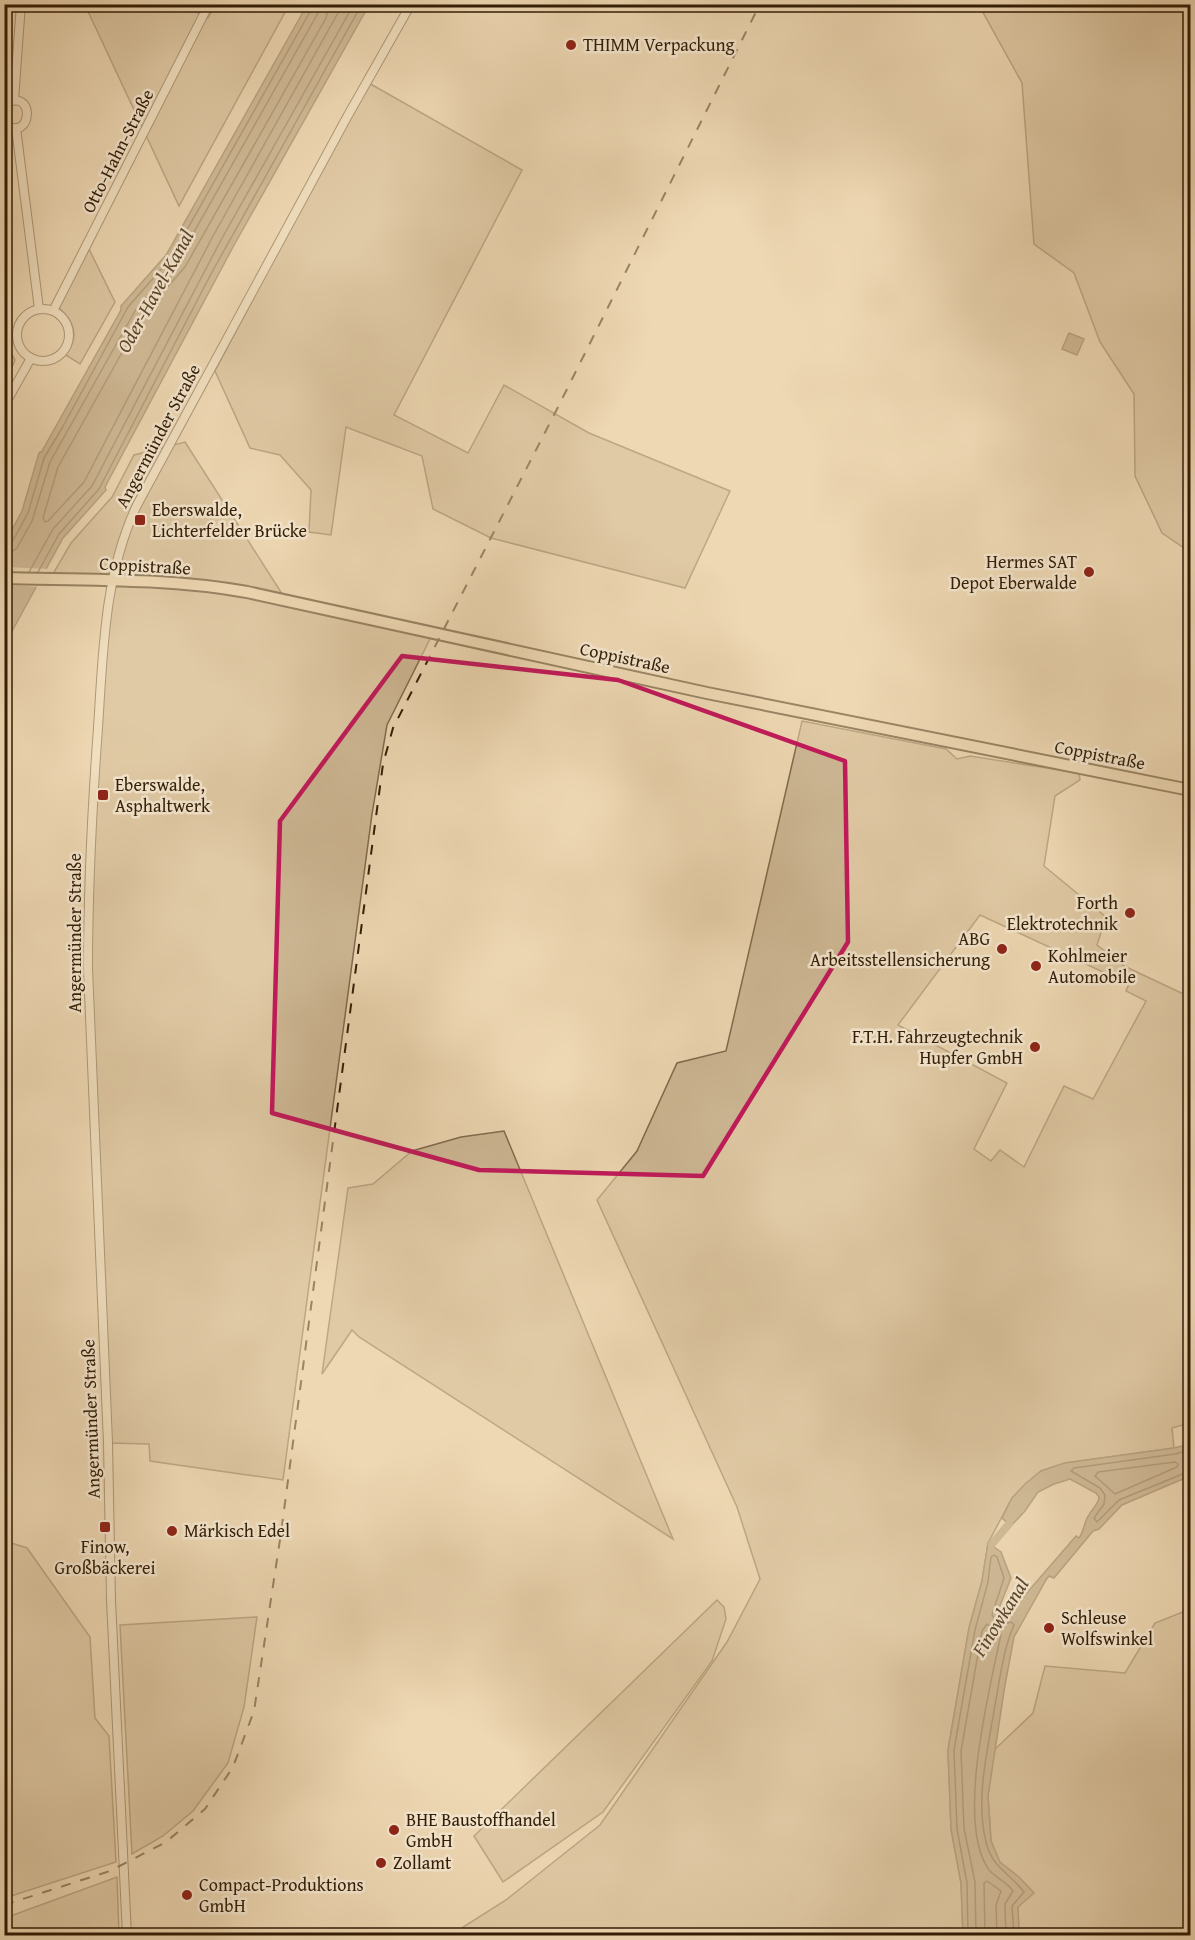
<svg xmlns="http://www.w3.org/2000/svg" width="1195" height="1940" viewBox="0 0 1195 1940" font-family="'Gentium Book Plus',serif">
  <rect width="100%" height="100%" fill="#eed8b3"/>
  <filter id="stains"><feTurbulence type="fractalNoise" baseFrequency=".00333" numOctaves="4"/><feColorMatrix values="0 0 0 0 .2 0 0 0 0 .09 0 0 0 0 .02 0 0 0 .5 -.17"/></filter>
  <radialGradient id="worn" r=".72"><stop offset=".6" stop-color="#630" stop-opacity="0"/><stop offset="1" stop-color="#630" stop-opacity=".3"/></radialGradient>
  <g fill="#ceb895" stroke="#806a4d" stroke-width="1.5" fill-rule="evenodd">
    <polygon points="85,5 182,5 208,18 215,5 289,5 179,206"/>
    <polygon points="968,5 1190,5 1190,552 1162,533 1135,476 1134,394 1100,342 1074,273 1034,244 1022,83 981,9"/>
    <polygon points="367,82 522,170 394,415 468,453 504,385 589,433 730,491 685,588 491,538 433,509 422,456 346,427 331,535 309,532 311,490 280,455 250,448 215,371"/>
    <path d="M 89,249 L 115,302 L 80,364 L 64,354 C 81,339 74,321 59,308 Z"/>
    <polygon points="5,341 15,360 5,384 4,341"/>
    <polygon points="185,442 286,600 433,633 387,725 372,814 283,1480 150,1461 149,1444 108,1443 88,969 101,679 112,581 50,579 71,543 112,497 134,455"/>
    <path d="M 802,721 L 946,749 L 957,759 L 970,756 L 1079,773 L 1080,780 L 1055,796 L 1044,866 L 1106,917 L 1097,945 L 1124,966 L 1190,997 L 1190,1423 L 1172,1428 L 1174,1448 L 1065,1463 L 1041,1471 L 1012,1498 L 988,1543 L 982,1581 L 969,1628 L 948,1750 L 951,1829 L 961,1883 L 963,1935 L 449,1936 L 506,1900 L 600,1825 L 727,1642 L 760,1579 L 737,1507 L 597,1200 L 637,1151 L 677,1063 L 726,1051 ZM 980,915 L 1129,984 L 1126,991 L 1146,1001 L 1093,1099 L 1064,1086 L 1024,1167 L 1000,1150 L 991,1161 L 974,1149 L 1007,1083 L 898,1025 Z"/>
    <polygon points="504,1131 673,1539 359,1337 352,1330 322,1374 348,1188 373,1184 412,1151 461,1137"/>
    <polygon points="5,1541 27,1548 90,1637 95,1718 109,1736 116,1862 5,1898"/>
    <polygon points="717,1600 724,1607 726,1619 712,1661 603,1812 503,1882 474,1836"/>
    <polygon points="1190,1609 1190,1935 1019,1935 1018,1907 991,1841 988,1796 994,1750 1033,1713 1045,1666 1125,1673 1155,1623"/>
    <polygon points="257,1617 244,1707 228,1763 193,1811 163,1836 132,1854 120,1625"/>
    <polygon points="117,1877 119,1935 5,1935 5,1918"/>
  </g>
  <g fill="#ae9878" stroke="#7c674a" stroke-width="1.5">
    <polygon points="307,5 369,5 233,247 105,487 106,490 63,538 5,644 5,543 22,511 39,453 42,451 121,310 121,306 166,255"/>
    <polygon points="1069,333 1084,339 1077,355 1062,349"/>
    <path d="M 1190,1444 L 1190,1476 L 1122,1505 L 1099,1529 L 1093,1531 L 1054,1578 L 1049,1576 L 1046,1580 L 1014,1637 L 1005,1685 L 988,1796 L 991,1841 L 1000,1862 L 1019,1877 L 1034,1893 L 1018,1907 L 1019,1935 L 963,1935 L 961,1883 L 951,1829 L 948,1750 L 969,1628 L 982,1581 L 988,1543 L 1001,1552 L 1011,1578 L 997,1613 L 1000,1617 L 1005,1618 L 1076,1536 L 1079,1538 C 1084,1531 1084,1522 1089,1515 C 1092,1509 1098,1505 1099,1497 L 1096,1493 L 1070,1479 L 1054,1484 L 1038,1492 L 1025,1511 L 1011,1526 L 1002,1518 L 1012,1498 L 1025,1484 L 1041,1471 L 1065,1463 L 1174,1448 Z"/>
  </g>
  <polygon fill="#eed8b3" points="5,567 50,569 40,587 5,585"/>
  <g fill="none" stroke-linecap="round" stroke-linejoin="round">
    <g stroke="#705a3e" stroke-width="1.5">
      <polyline points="329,4 326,18 185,267 143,315 58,467 43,518 45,522 48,521 84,482 213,236 343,4"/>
      <polyline points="4,545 12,542 28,513 44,458 61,430 128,307 171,258 311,10 312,4"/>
      <polyline points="4,552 11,552 17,548 32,521 50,462 135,311 177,262 318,13 320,4"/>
      <polyline points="29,572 53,529 92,486 221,240 354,4"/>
      <polyline points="38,572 59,534 99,489 212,272 362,4"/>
      <polyline points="1190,1450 1175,1454 1074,1468 1071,1471 1100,1488 1105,1495 1104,1504 1094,1518 1097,1522 1119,1500 1190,1471"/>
      <polygon points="1175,1462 1178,1464 1177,1467 1115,1494 1095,1476 1098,1472"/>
      <path d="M 968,1936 L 967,1883 L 957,1829 L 954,1750 L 975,1630 L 988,1582 L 991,1557 L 994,1555 L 997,1557 L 1004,1578 L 992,1615 C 996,1624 1003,1625 1011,1622 L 1014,1625 C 1003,1650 1000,1679 995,1705 C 988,1749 975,1798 986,1842 C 992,1868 1010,1873 1024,1892 L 1012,1906 L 1014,1936"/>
      <path d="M 976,1936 L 975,1882 L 964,1828 L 961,1751 L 982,1631 L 987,1624 L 1001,1634 C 990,1689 955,1822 989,1870 C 996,1878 1007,1882 1013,1891 L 1005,1904 L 1006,1936"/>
      <polyline points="985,1936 984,1883 987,1881 1001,1891 996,1905 997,1936"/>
    </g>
    <polyline stroke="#ae9878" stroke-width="8" points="992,1544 1009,1524"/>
    <g stroke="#614c30" stroke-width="10">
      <g id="minor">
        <polyline points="14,100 21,4"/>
        <path d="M 4,104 C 36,86 33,143 4,125"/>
        <polyline points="16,128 39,309"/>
        <circle cx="43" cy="335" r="26"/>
        <polyline points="53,311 209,4"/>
        <polyline points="4,406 31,358"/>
        <path d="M 127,1936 L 111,1600 L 108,1443 L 88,969 C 88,889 92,809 98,728 C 103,652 104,575 137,505 L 347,117 L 411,4"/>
      </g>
    </g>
    <g stroke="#321d05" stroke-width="14">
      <path id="major" d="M 4,578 C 86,580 167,578 247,592 L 707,693 L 1190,790"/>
    </g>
    <use href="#minor" stroke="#f4e6ce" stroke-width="8"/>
    <use href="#major" stroke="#eed8b3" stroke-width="10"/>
    <polyline stroke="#321d05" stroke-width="2" stroke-dasharray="10 10" stroke-linecap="butt" points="4,1905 110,1871 166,1842 205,1809 233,1767 254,1711 281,1533 383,764 393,728 555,413 760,4"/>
  </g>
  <path d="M0 0H1195V1940H0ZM 402,656 L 618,680 L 845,761 L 848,942 L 703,1176 L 479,1170 L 272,1113 L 280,821 Z" fill="#eed8b3" fill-opacity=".55" fill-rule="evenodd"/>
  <path fill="none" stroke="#c2185b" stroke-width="4.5" stroke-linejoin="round" d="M 402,656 L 618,680 L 845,761 L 848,942 L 703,1176 L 479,1170 L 272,1113 L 280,821 Z"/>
  <g fill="#8f2418" stroke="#f4e6ce" stroke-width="2">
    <circle cx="571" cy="45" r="6"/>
    <rect x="134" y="514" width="12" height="12" rx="3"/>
    <circle cx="1089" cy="572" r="6"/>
    <rect x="97" y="789" width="12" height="12" rx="3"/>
    <circle cx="1130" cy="913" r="6"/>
    <circle cx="1002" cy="949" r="6"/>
    <circle cx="1036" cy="966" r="6"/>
    <circle cx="1035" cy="1047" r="6"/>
    <rect x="99" y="1521" width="12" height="12" rx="3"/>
    <circle cx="172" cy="1531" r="6"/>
    <circle cx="1049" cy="1628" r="6"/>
    <circle cx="394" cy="1830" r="6"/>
    <circle cx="381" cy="1863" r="6"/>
    <circle cx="187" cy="1895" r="6"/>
  </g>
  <g text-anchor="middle" stroke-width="5" stroke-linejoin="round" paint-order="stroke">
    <g font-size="18" fill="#321d05" stroke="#f4e6ce" text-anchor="start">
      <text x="583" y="51">THIMM Verpackung</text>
      <text x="152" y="516">Eberswalde,<tspan x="152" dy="21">Lichterfelder Brücke</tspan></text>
      <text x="1077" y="568" text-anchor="end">Hermes SAT<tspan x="1077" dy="21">Depot Eberwalde</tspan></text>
      <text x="115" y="791">Eberswalde,<tspan x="115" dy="21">Asphaltwerk</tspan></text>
      <text x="1118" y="909" text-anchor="end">Forth<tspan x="1118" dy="21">Elektrotechnik</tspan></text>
      <text x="990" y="945" text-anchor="end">ABG<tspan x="990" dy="21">Arbeitsstellensicherung</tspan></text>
      <text x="1048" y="962">Kohlmeier<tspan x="1048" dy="21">Automobile</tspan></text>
      <text x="1023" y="1043" text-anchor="end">F.T.H. Fahrzeugtechnik<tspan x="1023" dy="21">Hupfer GmbH</tspan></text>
      <text x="184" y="1537">Märkisch Edel</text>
      <text x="105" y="1553" text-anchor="middle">Finow,<tspan x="105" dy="21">Großbäckerei</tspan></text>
      <text x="1061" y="1624">Schleuse<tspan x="1061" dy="21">Wolfswinkel</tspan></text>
      <text x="406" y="1826">BHE Baustoffhandel<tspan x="406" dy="21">GmbH</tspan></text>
      <text x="393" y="1869">Zollamt</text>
      <text x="199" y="1891">Compact-Produktions<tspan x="199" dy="21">GmbH</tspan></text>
    </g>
    <g font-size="18" fill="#321d05" stroke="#f4e6ce">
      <text transform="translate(118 151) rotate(-63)" y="6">Otto-Hahn-Straße</text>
      <text transform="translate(158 436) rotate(-62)" y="6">Angermünder Straße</text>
      <text transform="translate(145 566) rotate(3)" y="6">Coppistraße</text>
      <text transform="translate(625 658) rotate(12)" y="6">Coppistraße</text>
      <text transform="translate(1100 755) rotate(11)" y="6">Coppistraße</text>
      <text transform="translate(75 933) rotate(-90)" y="6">Angermünder Straße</text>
      <text transform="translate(91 1419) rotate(-92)" y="6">Angermünder Straße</text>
    </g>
    <g font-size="20" font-style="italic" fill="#5d482d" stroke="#f4e6ce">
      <text transform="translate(155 291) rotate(-61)" y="7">Oder-Havel-Kanal</text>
      <text transform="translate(1000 1617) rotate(-58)" y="7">Finowkanal</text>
    </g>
  </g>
  <rect width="1195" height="1940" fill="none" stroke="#eed8b3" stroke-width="24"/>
  <rect x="6" y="6" width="1183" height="1928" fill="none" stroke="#321d05" stroke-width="3"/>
  <rect x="12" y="12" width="1171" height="1916" fill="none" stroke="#321d05" stroke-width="1.5"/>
  <rect width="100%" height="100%" filter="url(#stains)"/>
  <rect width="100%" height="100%" fill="url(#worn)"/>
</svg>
